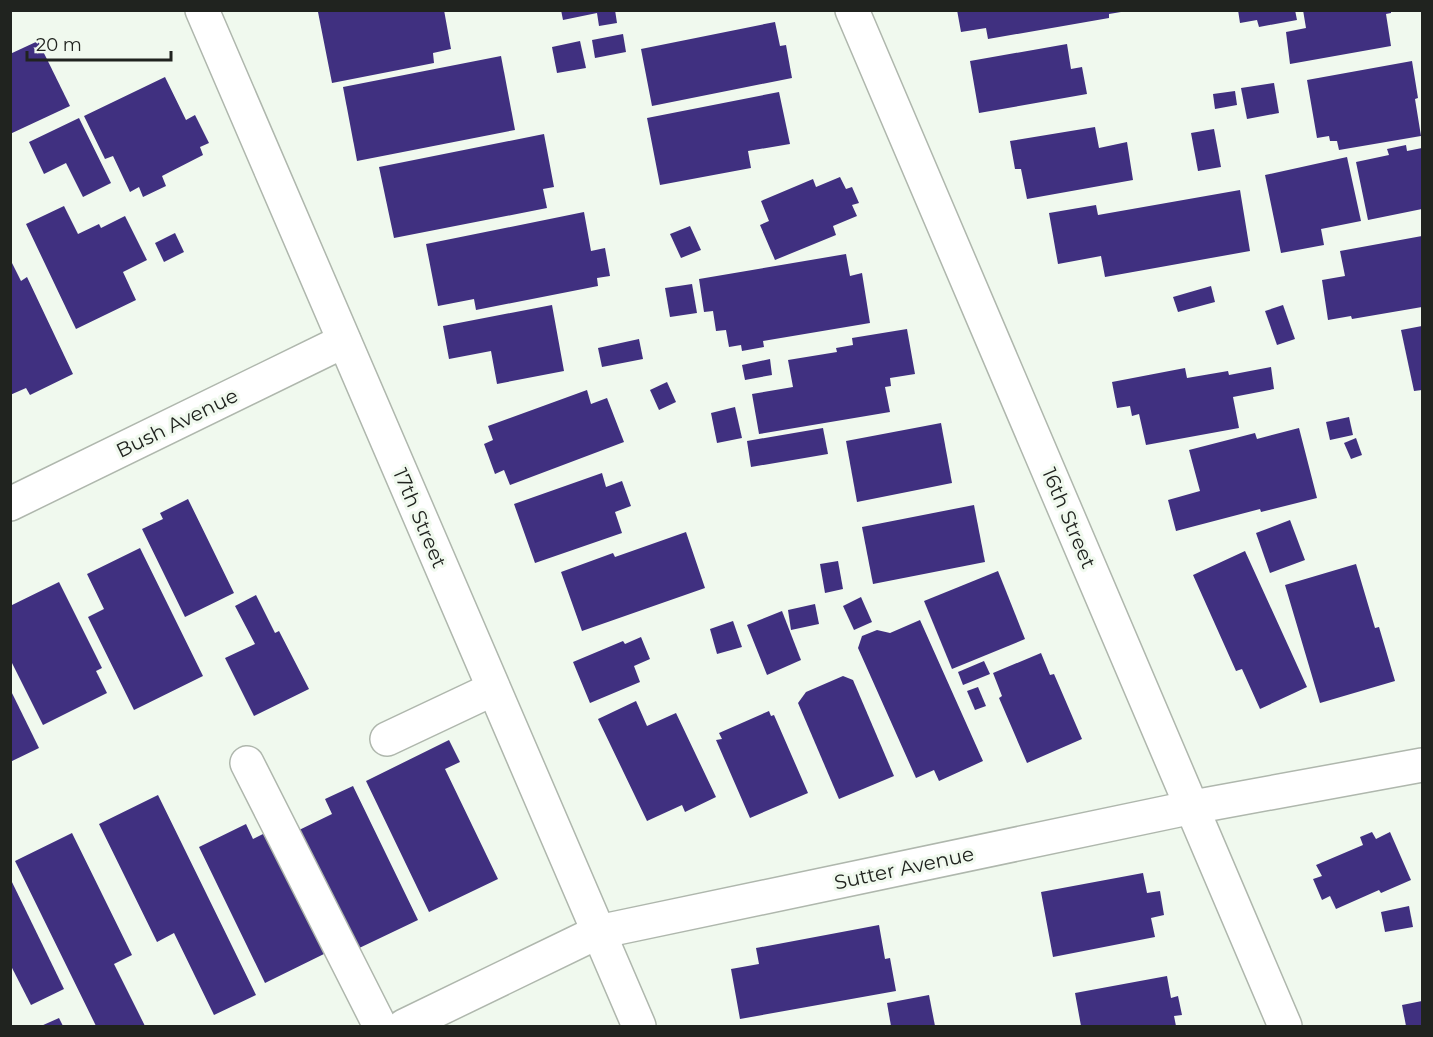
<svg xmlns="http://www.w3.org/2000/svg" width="1433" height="1037" viewBox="0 0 1433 1037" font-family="Montserrat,sans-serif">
  <rect width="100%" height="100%" fill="#f0f9ee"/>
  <g fill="#403080">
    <polygon points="324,10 444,10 451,49 433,53 434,63 332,83 318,12"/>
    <polygon points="561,10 615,10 617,23 599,26 597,13 563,20"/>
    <polygon points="957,10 1121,10 1121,12 1109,14 1109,18 988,39 986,28 961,32"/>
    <polygon points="1238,10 1295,10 1297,20 1259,27 1257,20 1240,23"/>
    <polygon points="1303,10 1391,10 1391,13 1386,14 1391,46 1290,64 1286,32 1306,28"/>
    <polygon points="775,22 780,46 786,45 792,78 652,106 641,49"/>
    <polygon points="623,34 626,52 595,58 592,40"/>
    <polygon points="38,41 70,106 10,134 10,54"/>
    <polygon points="580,41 586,68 557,73 552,47"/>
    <polygon points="1067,44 1071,69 1082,67 1087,94 979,113 970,61"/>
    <polygon points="501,56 515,130 357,161 343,87"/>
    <polygon points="1412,61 1418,98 1415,99 1421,136 1339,150 1337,141 1330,141 1329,136 1317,138 1307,80"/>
    <polygon points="165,77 186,120 195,115 209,143 200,147 203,155 162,176 166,186 143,197 139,187 130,192 113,156 105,159 84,116"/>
    <polygon points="1274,83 1279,113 1247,119 1241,88"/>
    <polygon points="1235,91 1237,105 1215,109 1213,94"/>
    <polygon points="779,92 790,144 748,151 751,168 660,185 647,118"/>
    <polygon points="79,118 111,183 83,197 66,163 44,174 29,142"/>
    <polygon points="1095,127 1099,148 1127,142 1133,180 1027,199 1021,169 1015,169 1010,141"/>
    <polygon points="1214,129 1221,167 1198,171 1191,133"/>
    <polygon points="544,134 554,187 543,189 547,208 394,238 379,167"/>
    <polygon points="1406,145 1407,151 1422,148 1422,209 1368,220 1356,162 1389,155 1387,149"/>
    <polygon points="1347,157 1361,221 1321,229 1324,245 1281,253 1265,175"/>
    <polygon points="840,177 846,189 852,187 859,203 852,205 857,216 833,226 836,235 775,260 760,225 769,221 761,201 813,179 816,187"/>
    <polygon points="1240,190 1250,251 1105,277 1101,256 1058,264 1049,213 1096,205 1098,215"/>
    <polygon points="64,206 78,234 99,224 101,228 125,216 147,260 123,272 136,300 76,329 26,224"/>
    <polygon points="584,212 591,251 605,248 610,276 597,278 598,286 476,310 474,299 438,306 426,244"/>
    <polygon points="690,226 701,250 681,258 670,234"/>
    <polygon points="175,233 184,252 164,262 155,243"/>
    <polygon points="1422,236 1422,307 1352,319 1351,316 1328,320 1322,280 1345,276 1340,251"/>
    <polygon points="846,254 850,276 862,273 870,323 763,341 764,347 742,351 741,345 729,347 726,330 716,331 713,311 704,312 699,279"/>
    <polygon points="10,259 21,281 27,277 73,374 30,395 26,388 10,395"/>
    <polygon points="692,284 697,313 670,317 665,288"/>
    <polygon points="1211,286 1215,302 1178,312 1173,297"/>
    <polygon points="552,305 564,371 497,384 491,351 449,359 443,326"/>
    <polygon points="1283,305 1295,339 1277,345 1265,311"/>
    <polygon points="1422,326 1422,390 1414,391 1401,330"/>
    <polygon points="907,329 915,374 890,378 891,386 885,387 890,412 759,434 752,394 793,387 788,360 837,352 836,348 853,345 852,338"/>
    <polygon points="639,339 643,359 602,367 598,348"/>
    <polygon points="770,359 772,375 745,380 742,365"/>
    <polygon points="1271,367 1274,389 1233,397 1239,428 1146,445 1139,414 1132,416 1130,406 1117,408 1112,382 1185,368 1187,378 1228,371 1229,375"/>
    <polygon points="667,382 676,402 659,410 650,390"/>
    <polygon points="587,390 591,404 607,398 624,442 510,485 504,470 495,474 484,444 493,440 488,426"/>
    <polygon points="735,407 742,438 717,443 711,413"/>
    <polygon points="1349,417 1353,435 1330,440 1326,422"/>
    <polygon points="941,423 952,483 857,502 846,441"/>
    <polygon points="823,428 828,454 751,467 747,441"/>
    <polygon points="1299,428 1317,498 1261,512 1260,509 1176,531 1168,500 1200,491 1189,450 1255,433 1257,439"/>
    <polygon points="1356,438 1362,455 1351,459 1344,443"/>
    <polygon points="602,473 606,487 622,481 631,506 615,512 622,533 535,563 514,504"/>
    <polygon points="188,499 234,593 185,617 142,529 163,519 160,513"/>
    <polygon points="974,505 985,562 873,584 862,527"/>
    <polygon points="1290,520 1305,560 1270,573 1256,533"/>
    <polygon points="686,532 705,588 582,631 561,572 613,553 615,557"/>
    <polygon points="140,548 203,676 134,710 88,617 104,609 87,574"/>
    <polygon points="1245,551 1307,687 1260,709 1242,669 1236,671 1193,575"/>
    <polygon points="838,561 843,589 825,593 820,564"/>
    <polygon points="1356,564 1375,628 1379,627 1395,681 1320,703 1285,585"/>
    <polygon points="998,571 1025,639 952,669 924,601"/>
    <polygon points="59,582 102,668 96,671 107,693 43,725 10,659 10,606"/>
    <polygon points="256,595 275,633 279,631 309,689 254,716 225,658 255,644 235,606"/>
    <polygon points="861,597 872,622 854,630 843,606"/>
    <polygon points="815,604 819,624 791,630 788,610"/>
    <polygon points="782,611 801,660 767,675 747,625"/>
    <polygon points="920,620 983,761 939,781 934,770 916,778 858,648 862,636 877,630 890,633"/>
    <polygon points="733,621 742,647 717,654 710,629"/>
    <polygon points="641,637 650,659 634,666 640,682 590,703 573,662 623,641 625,644"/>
    <polygon points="1041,653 1050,675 1054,674 1082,739 1027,763 999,698 1002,696 993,673"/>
    <polygon points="984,661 990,674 963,685 958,672"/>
    <polygon points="843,676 853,680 894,776 839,799 798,703 806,692"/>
    <polygon points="978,687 986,706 975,710 967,691"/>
    <polygon points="10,689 39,748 10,762"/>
    <polygon points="636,701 647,726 676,713 716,797 685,812 682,805 647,821 598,719"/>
    <polygon points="769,711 771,716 774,715 808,793 750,818 716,740 722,739 719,733"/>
    <polygon points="449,740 460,762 445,769 498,879 429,912 366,781"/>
    <polygon points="353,786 418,920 353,951 295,832 332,814 325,799"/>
    <polygon points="158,795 256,995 214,1015 174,933 157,942 99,824"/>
    <polygon points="246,824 253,839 269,831 328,952 265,983 199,847"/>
    <polygon points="1372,832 1376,839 1390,832 1411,880 1381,893 1379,890 1336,909 1330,896 1322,900 1313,879 1322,876 1316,865 1363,845 1360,837"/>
    <polygon points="72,833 132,955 114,964 145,1026 96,1026 15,861"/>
    <polygon points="1143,873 1147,893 1160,891 1164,915 1151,918 1155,937 1053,957 1041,892"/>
    <polygon points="10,878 64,989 31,1005 10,964"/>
    <polygon points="1409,906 1413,927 1385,932 1381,912"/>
    <polygon points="879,925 885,959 890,958 896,991 740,1019 731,969 759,964 756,948"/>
    <polygon points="1167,976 1171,998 1178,996 1182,1015 1174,1016 1176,1026 1081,1026 1075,993"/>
    <polygon points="929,995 935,1026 891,1026 887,1003"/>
    <polygon points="1422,1001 1422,1026 1406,1026 1402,1005"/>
    <polygon points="59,1018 63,1026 41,1026"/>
  </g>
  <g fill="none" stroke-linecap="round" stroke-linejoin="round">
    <g stroke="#afb7ad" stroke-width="36">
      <g id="minor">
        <polyline points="202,10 639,1026"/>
        <polyline points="852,10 1285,1026"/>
        <polyline points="10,504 344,341"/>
        <polyline points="387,739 493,689"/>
        <polyline points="247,763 380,1026"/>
        <polyline points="404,1026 598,932 1193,807 1422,765"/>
      </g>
    </g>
    <use href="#minor" stroke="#fff" stroke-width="33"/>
  </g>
  <g text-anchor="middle" stroke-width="6" stroke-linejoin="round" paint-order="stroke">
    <g font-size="20" fill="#20231f" stroke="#f0f9ee">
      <text transform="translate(177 423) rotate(-26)" y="7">Bush Avenue</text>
      <text transform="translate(420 518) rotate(67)" y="7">17th Street</text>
      <text transform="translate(1069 518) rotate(67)" y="7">16th Street</text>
      <text transform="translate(904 868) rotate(-12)" y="7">Sutter Avenue</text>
    </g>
  </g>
  <rect width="1433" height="1037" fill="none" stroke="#20231f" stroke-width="24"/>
  <path d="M27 51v9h144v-9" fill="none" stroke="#20231f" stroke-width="3"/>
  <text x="36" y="51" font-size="18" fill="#20231f" stroke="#f0f9ee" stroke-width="4.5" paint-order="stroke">20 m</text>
</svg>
